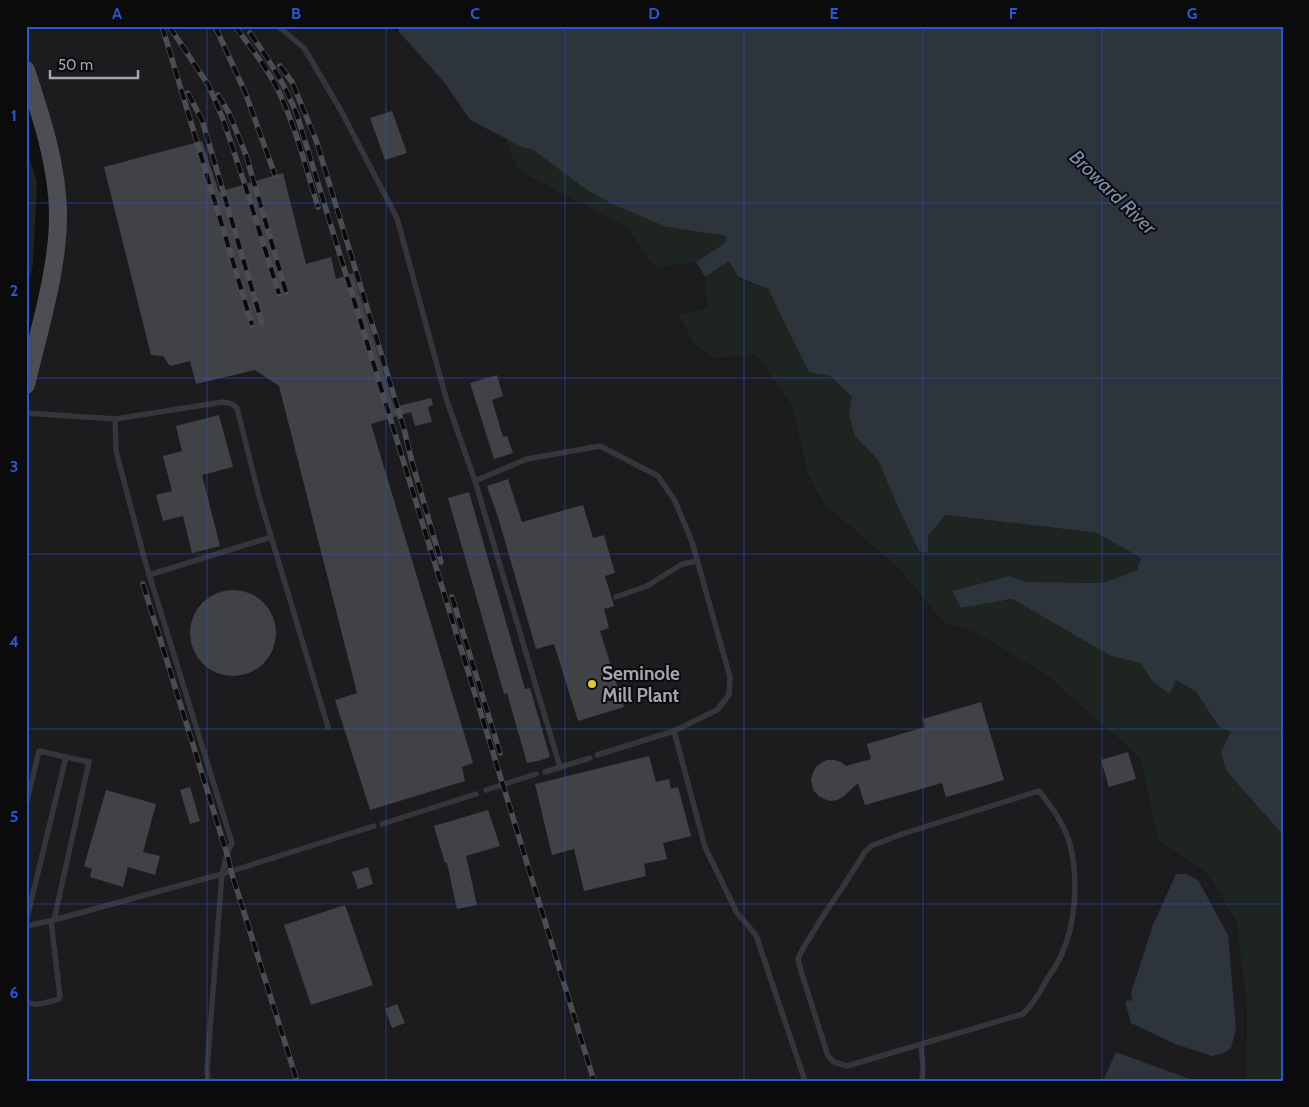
<svg xmlns="http://www.w3.org/2000/svg" width="1309" height="1107" viewBox="0 0 1309 1107" font-family="Cabin,sans-serif">
  <rect width="100%" height="100%" fill="#101011"/>
  <polygon fill="#1c1c1e" points="26,26 392,26 395,31 399,32 444,82 470,120 505,138 518,171 625,226 656,267 696,262 705,277 707,308 678,315 695,346 714,358 756,355 791,404 808,474 823,503 898,568 944,623 975,632 1045,674 1140,758 1158,840 1206,872 1236,921 1247,1009 1246,1081 26,1081 26,411 60,271 53,133 26,49"/>
  <g fill="#1e2521">
    <polygon points="505,138 524,148 534,149 585,189 666,227 726,236 725,243 696,262 656,268 625,226 518,171"/>
    <polygon points="26,147 37,182 33,264 26,293"/>
    <polygon points="729,260 738,278 768,289 809,371 830,376 852,397 849,415 855,437 878,460 896,503 919,551 928,536 946,515 1097,533 1141,558 1137,570 1103,583 1028,582 1009,576 952,591 962,608 1012,599 1111,656 1140,663 1152,681 1170,694 1176,680 1196,692 1219,727 1231,732 1227,772 1283,835 1283,1081 1246,1081 1247,1009 1236,921 1206,872 1158,840 1140,758 1045,674 975,632 944,623 898,568 823,503 808,474 791,404 756,355 714,358 695,346 678,315 707,308 705,277"/>
  </g>
  <g fill="#2e343c">
    <polygon points="397,26 1283,26 1283,835 1227,772 1221,752 1231,732 1219,727 1196,692 1176,680 1170,694 1152,681 1140,663 1111,656 1012,599 961,608 952,591 1009,576 1028,582 1103,583 1137,570 1141,558 1097,533 946,515 928,536 928,553 919,551 896,503 878,460 855,437 849,415 852,397 830,376 809,372 768,289 738,277 729,261 705,277 696,262 725,243 726,236 666,227 613,204 585,189 534,150 524,148 470,120 444,82 399,32"/>
    <polygon points="1176,874 1186,874 1198,880 1228,935 1236,1029 1231,1048 1224,1053 1212,1056 1175,1044 1131,1023 1125,1002 1127,1000 1132,1001 1131,993 1153,925"/>
    <polygon points="1116,1052 1195,1081 1103,1081"/>
  </g>
  <g fill="#414246">
    <polygon points="392,111 407,153 385,160 370,118"/>
    <polygon points="202,141 219,192 283,173 306,264 331,257 336,279 353,273 394,407 431,398 433,405 428,407 432,422 415,426 411,412 371,424 473,763 462,767 465,781 370,810 335,700 357,693 279,386 255,370 196,384 190,361 170,366 163,356 151,355 104,167"/>
    <polygon points="497,375 503,396 492,400 503,437 507,436 513,453 494,459 470,383"/>
    <polygon points="219,415 233,467 202,475 220,546 192,553 183,516 163,521 156,495 172,491 163,456 182,451 176,426"/>
    <polygon points="508,479 522,522 583,505 593,538 604,535 615,573 605,576 614,606 604,609 609,628 600,631 624,707 578,721 554,644 536,649 498,517 487,486"/>
    <polygon points="469,492 525,689 530,688 550,757 538,761 527,763 507,693 504,694 448,498"/>
    <circle cx="233" cy="633" r="43"/>
    <polygon points="981,702 1004,780 946,797 942,783 865,805 858,783 843,797 837,800 830,801 824,799 819,796 814,791 812,785 811,779 813,773 816,767 821,763 827,760 834,760 841,762 846,766 871,759 867,744 925,727 923,719"/>
    <polygon points="1128,752 1136,779 1109,787 1101,760"/>
    <polygon points="649,756 656,782 669,779 671,789 678,787 691,836 663,843 667,859 644,864 646,876 584,891 574,849 552,855 535,784"/>
    <polygon points="190,787 200,821 190,824 180,790"/>
    <polygon points="106,790 156,804 143,852 160,856 155,875 128,867 123,887 90,877 92,869 84,866"/>
    <polygon points="488,810 500,846 466,856 477,905 457,909 447,863 445,863 434,826"/>
    <polygon points="368,867 373,884 358,889 352,872"/>
    <polygon points="345,905 373,985 311,1005 284,925"/>
    <polygon points="397,1004 405,1023 392,1028 385,1009"/>
  </g>
  <g fill="none" stroke-linecap="round" stroke-linejoin="round">
    <g stroke="#36363a" stroke-width="5.5">
      <polyline points="278,26 304,48 340,109 397,218 446,398 475,481 527,459 600,446 658,476 675,501 692,542 730,677 729,695 717,710 674,731"/>
      <polyline points="26,413 115,419 116,451 145,561 232,843 227,854 222,874 207,1069 208,1081"/>
      <polyline points="115,419 223,402 232,404 237,408 259,496 328,727"/>
      <polyline points="475,481 560,767"/>
      <polyline points="149,575 271,537"/>
      <polyline points="616,597 647,586 682,564 697,561"/>
      <polyline points="597,755 674,731 705,847 737,913 756,935 805,1081"/>
      <polyline points="545,772 590,758"/>
      <polyline points="486,790 536,774"/>
      <path d="M 1039,791 C 1053,808 1066,827 1071,848 C 1078,882 1076,924 1061,956 C 1057,964 1052,972 1047,979 C 1040,992 1034,1003 1023,1014 L 847,1066 L 834,1062 L 828,1056 L 801,971 L 798,959 L 801,952 L 823,916 L 842,888 L 865,852 L 871,846 L 902,834 Z"/>
      <polyline points="26,805 39,751 89,762 54,920"/>
      <polyline points="382,824 476,794"/>
      <polyline points="26,922 66,757"/>
      <polyline points="26,926 54,920 222,874 374,826"/>
      <path d="M 26,1001 C 33,1008 47,1002 56,1000 L 59,999 L 60,996 L 51,921"/>
      <polyline points="921,1045 923,1067 922,1081"/>
    </g>
    <path stroke="#4d4d54" stroke-width="18" d="M 26,70 C 41,116 57,163 58,212 C 59,267 39,330 26,385"/>
    <g stroke="#4c4d52" stroke-width="5.5">
      <g id="rail">
        <polyline points="162,26 252,325"/>
        <polyline points="169,26 209,86 223,119 245,185 279,294"/>
        <polyline points="215,26 245,92 275,175"/>
        <path d="M 235,26 C 250,47 267,67 278,90 C 296,127 306,168 318,207"/>
        <path d="M 250,33 C 269,60 285,84 297,115 L 594,1081"/>
        <polyline points="280,66 292,82 316,140 404,429 412,462 441,562"/>
        <polyline points="188,93 202,120 262,323"/>
        <polyline points="218,95 229,113 246,155 286,292"/>
        <polyline points="143,584 227,854 231,871 297,1081"/>
        <polyline points="452,597 500,753"/>
      </g>
    </g>
    <use href="#rail" stroke="#0b0b0c" stroke-width="4" stroke-dasharray="11" stroke-linecap="butt"/>
  </g>
  <path fill="none" stroke="#2a57d4" stroke-width="1" stroke-opacity="0.55" d="M 207,26 L 207,1081M 386,26 L 386,1081M 565,26 L 565,1081M 744,26 L 744,1081M 923,26 L 923,1081M 1102,26 L 1102,1081M 26,203 L 1283,203M 26,378 L 1283,378M 26,554 L 1283,554M 26,729 L 1283,729M 26,904 L 1283,904"/>
  <circle fill="#e0c839" stroke="#0b0b0c" stroke-width="2" cx="592" cy="684" r="5"/>
  <g text-anchor="middle" stroke-width="4" stroke-linejoin="round" paint-order="stroke">
    <g font-size="19" font-weight="bold" fill="#a2a4b0" stroke="#0b0b0c" text-anchor="start">
      <text x="602" y="680">Seminole<tspan x="602" dy="22">Mill Plant</tspan></text>
    </g>
    <g font-size="20" font-style="italic" fill="#7b8ba9" stroke="#0b0b0c">
      <text transform="translate(1113 192) rotate(44)" y="7">Broward River</text>
    </g>
  </g>
  <rect width="1309" height="1107" fill="none" stroke="#0b0b0c" stroke-width="55"/>
  <path d="M50 70v8h88v-8" fill="none" stroke="#a2a4b0" stroke-width="2.5"/>
  <text x="58" y="70" font-size="15" fill="#a2a4b0" stroke="#0b0b0c" stroke-width="4" paint-order="stroke">50 m</text>
  <rect x="28" y="28" width="1254" height="1052" fill="none" stroke="#2a57d4" stroke-width="2"/>
  <g font-size="16" text-anchor="middle" font-weight="bold" fill="#2a57d4">
    <text x="117" y="19">A</text>
    <text x="296" y="19">B</text>
    <text x="475" y="19">C</text>
    <text x="654" y="19">D</text>
    <text x="834" y="19">E</text>
    <text x="1013" y="19">F</text>
    <text x="1192" y="19">G</text>
    <text x="14" y="121">1</text>
    <text x="14" y="296">2</text>
    <text x="14" y="472">3</text>
    <text x="14" y="647">4</text>
    <text x="14" y="822">5</text>
    <text x="14" y="998">6</text>
  </g>
</svg>
